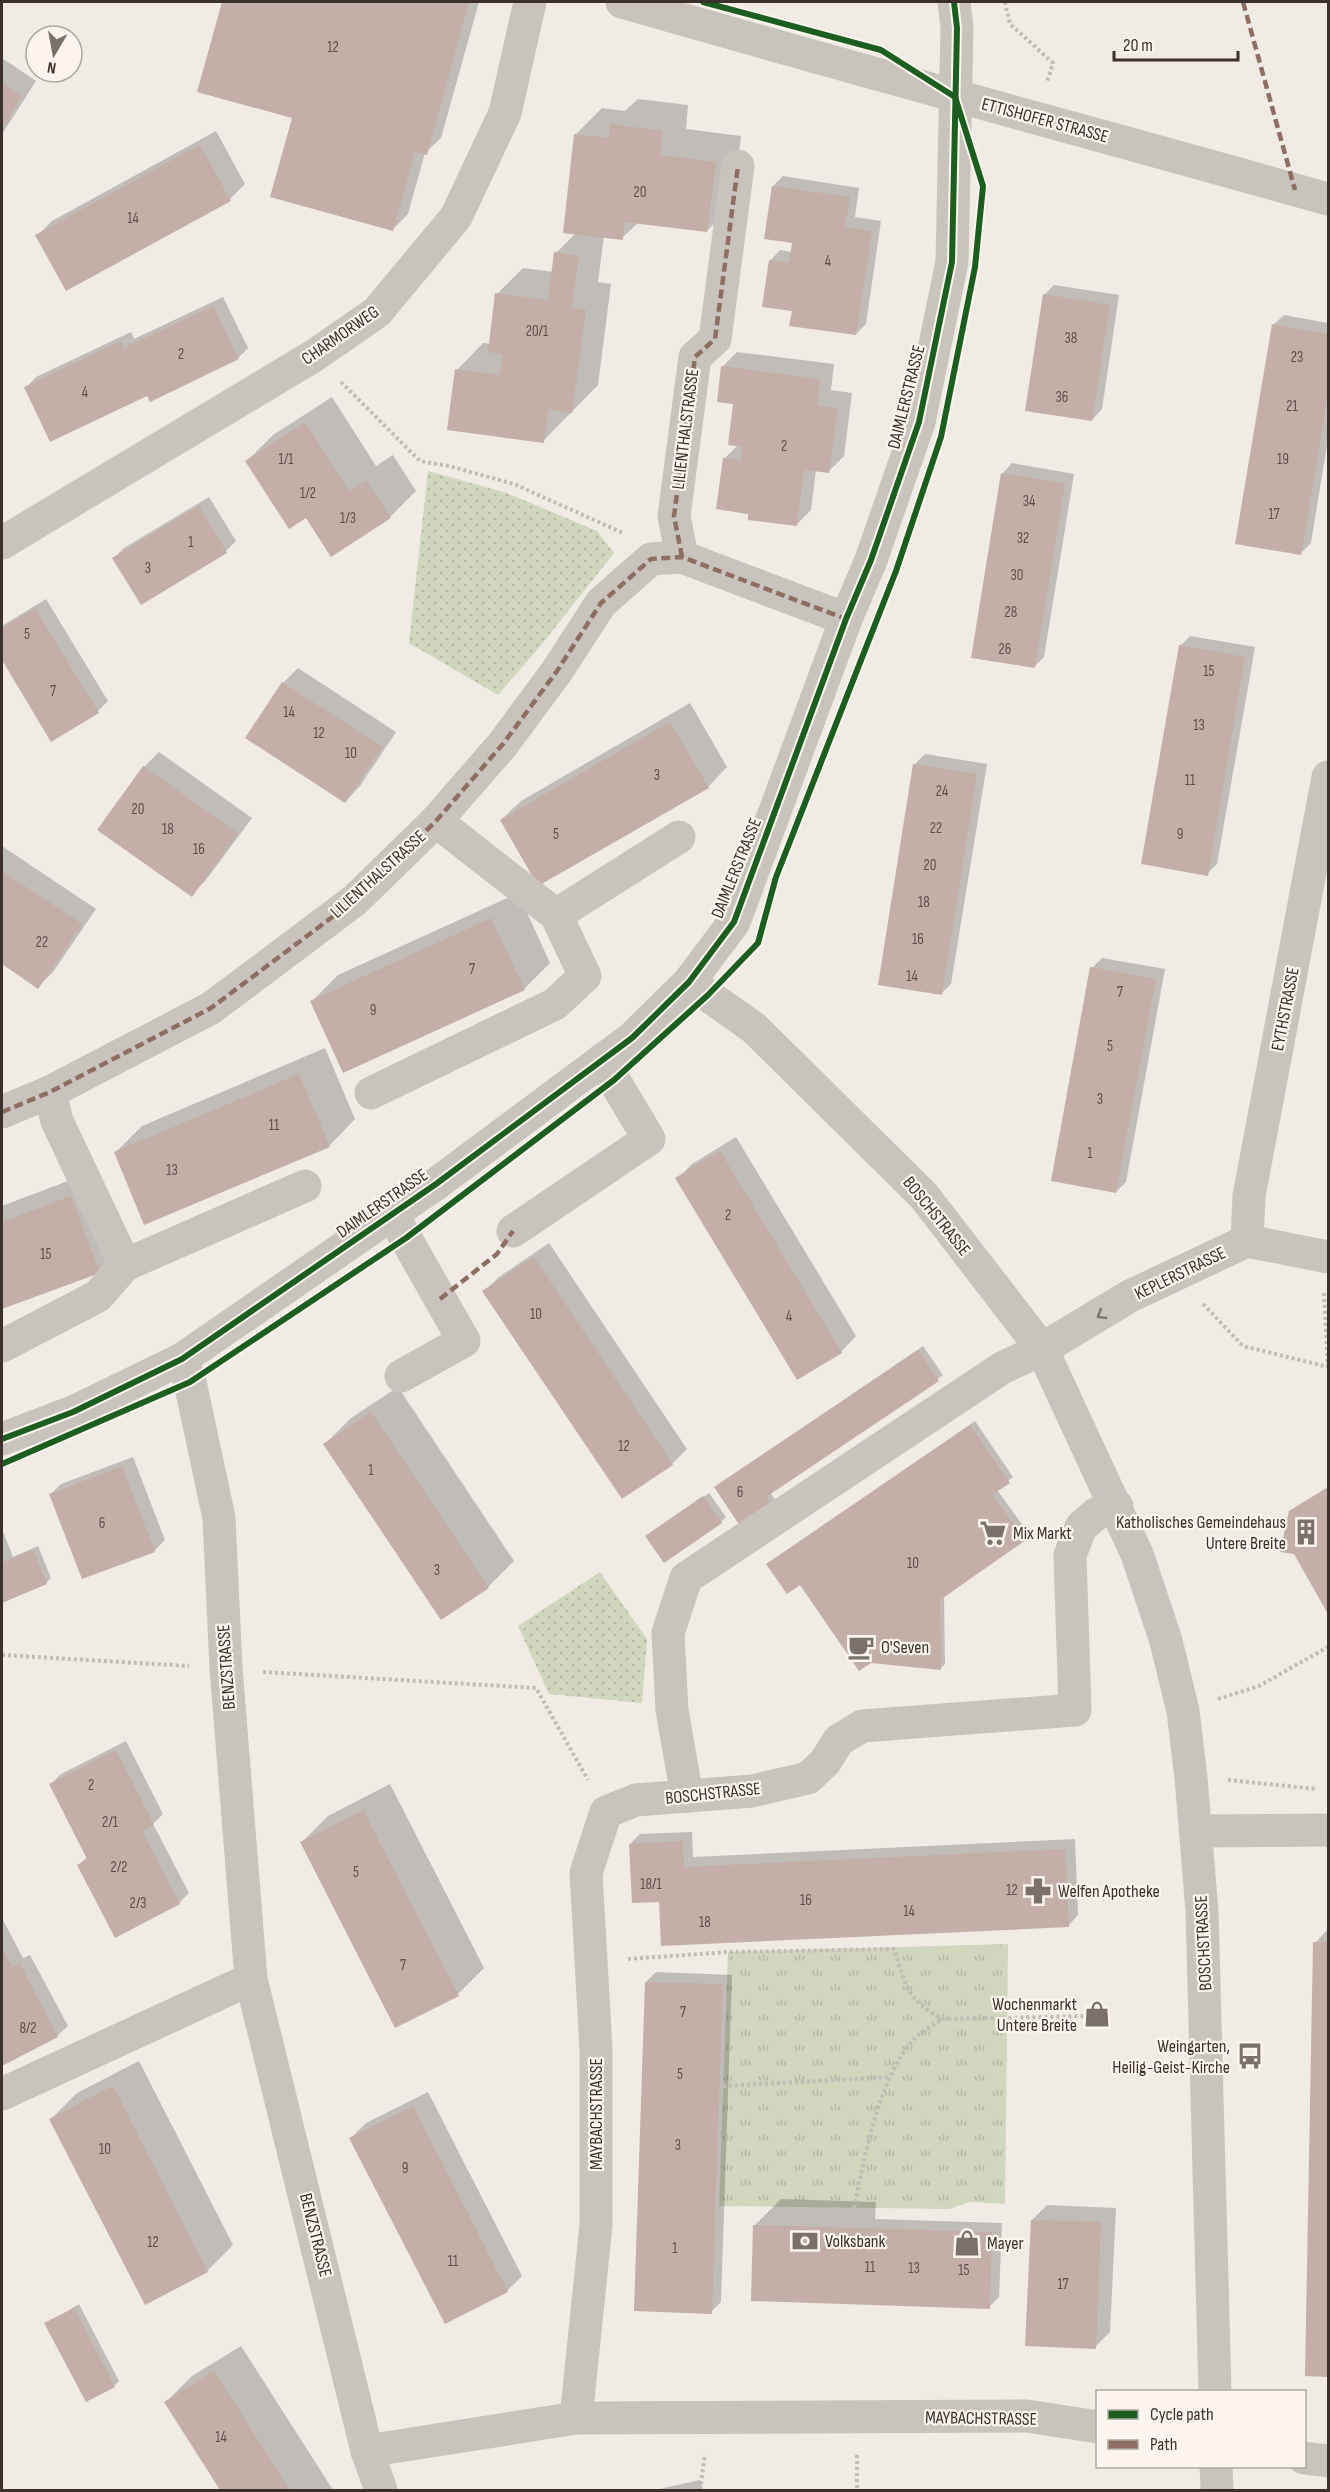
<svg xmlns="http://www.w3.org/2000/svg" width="1330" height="2492" viewBox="0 0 1330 2492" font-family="'Sofia Sans Condensed',sans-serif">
  <defs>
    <pattern id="grass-tufts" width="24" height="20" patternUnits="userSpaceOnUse" patternTransform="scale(1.5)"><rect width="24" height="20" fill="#d1d6bf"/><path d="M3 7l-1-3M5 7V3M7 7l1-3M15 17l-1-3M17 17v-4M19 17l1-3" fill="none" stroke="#b4b8a4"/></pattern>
    <pattern id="park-dots" width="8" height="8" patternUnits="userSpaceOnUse" patternTransform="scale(1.5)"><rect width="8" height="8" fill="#d1d6bf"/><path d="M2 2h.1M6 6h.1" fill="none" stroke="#b4b8a4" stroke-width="1.8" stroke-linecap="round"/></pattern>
  </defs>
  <rect width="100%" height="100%" fill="#f0ebe5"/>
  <polygon fill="url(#grass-tufts)" points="1008,1944 1005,2204 969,2202 949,2209 719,2206 728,1952"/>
  <g fill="url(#park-dots)">
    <polygon points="428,471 507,493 597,531 614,553 542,644 498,695 409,643"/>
    <polygon points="600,1572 647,1639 642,1703 549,1694 518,1626"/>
  </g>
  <g fill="#0003">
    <polygon points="223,2 479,2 441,138 425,153 408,214 393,229 294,117 199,91"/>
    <polygon points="2,58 36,81 2,134"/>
    <polygon points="638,99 688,105 686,129 741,136 733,204 707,231 638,223 622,238 604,236 598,282 611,284 598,385 543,441 457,370 483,343 490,344 497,294 523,268 554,272 556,253 576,233 575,135 602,108 625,111"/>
    <polygon points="216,131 245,184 230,199 37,236 52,221"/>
    <polygon points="783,176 859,188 855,217 881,221 866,324 856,334 794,310 770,261 780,250 792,252 793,242 773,186"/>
    <polygon points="1054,285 1119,295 1102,409 1092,420 1044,295"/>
    <polygon points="223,297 248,348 238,358 148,394 26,388 36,377 131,332 134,339"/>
    <polygon points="1284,315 1328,323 1328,439 1311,543 1300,554 1273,325"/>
    <polygon points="737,352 834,364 831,390 852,393 844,456 829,471 816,470 811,510 796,525 750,512 724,459 738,445 735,403 722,367"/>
    <polygon points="332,397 376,466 393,455 416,491 390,517 306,516 247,461 273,435"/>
    <polygon points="1012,463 1074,474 1044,657 1034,667 1002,474"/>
    <polygon points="209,497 236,541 226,551 141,603 114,558 124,548"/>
    <polygon points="46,599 108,701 98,711 52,740 2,657 2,626"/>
    <polygon points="1190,636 1255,647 1217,864 1207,874 1180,646"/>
    <polygon points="298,668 396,732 360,786 345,802 248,738 283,683"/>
    <polygon points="690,703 727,767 708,787 501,820 521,801"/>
    <polygon points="159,752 252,818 206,880 191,895 99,829 144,767"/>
    <polygon points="925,754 987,764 951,984 941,994 915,764"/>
    <polygon points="2,846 96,909 53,972 38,987 2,962"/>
    <polygon points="518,893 550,963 524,989 312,1001 338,975"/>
    <polygon points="1102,958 1165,969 1126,1182 1116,1192 1092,968"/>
    <polygon points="325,1048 355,1119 329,1146 115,1153 142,1126"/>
    <polygon points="736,1137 856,1336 841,1352 797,1378 677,1179 692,1164"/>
    <polygon points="97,1170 125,1245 99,1272 2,1308 2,1206"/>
    <polygon points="549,1243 687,1449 672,1464 622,1497 484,1292 499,1277"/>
    <polygon points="923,1346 943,1375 770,1493 775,1499 770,1503 716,1487"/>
    <polygon points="398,1387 514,1561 488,1587 325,1444 351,1418"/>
    <polygon points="975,1421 1013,1477 997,1490 1030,1535 944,1595 945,1664 940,1669 773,1560"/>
    <polygon points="133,1457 165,1540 154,1551 51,1494 61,1484"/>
    <polygon points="1328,1487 1328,1611 1294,1553 1291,1512"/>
    <polygon points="709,1493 726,1517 721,1522 650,1535"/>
    <polygon points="2,1529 13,1557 38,1546 51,1578 46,1583 2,1602"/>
    <polygon points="126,1741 163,1814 153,1824 189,1893 179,1903 79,1865 87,1857 51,1784 61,1774"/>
    <polygon points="390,1784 484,1968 458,1994 302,1842 328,1816"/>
    <polygon points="692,1832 693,1857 1075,1839 1078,1915 1068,1926 661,1900 630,1844 640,1834"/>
    <polygon points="2,1918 23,1958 30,1955 68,2026 57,2036 2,2065"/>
    <polygon points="1328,1929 1328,2376 1307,2375 1315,1943"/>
    <polygon points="656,1972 732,1975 721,2302 711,2312 646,1982"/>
    <polygon points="139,2061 233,2245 207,2271 51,2119 77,2093"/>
    <polygon points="428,2092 522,2276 507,2291 351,2138 366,2123"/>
    <polygon points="781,2199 876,2202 875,2219 1002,2223 999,2297 989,2307 755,2225"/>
    <polygon points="1047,2205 1116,2208 1110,2332 1095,2347 1032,2220"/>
    <polygon points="79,2304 119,2381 114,2386 46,2324"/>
    <polygon points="241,2346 333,2490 222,2490 165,2403 192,2376"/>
    <polygon points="700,2480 703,2490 655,2490"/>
  </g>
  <g fill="#c3afa7">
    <polygon points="222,2 469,2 427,155 415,152 393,231 270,197 292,118 197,92"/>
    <polygon points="2,82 22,96 2,128"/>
    <polygon points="610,124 663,131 660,155 716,162 707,232 624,222 623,240 563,233 574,134 609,138"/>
    <polygon points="200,145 231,201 66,291 35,235"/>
    <polygon points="772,186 850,197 845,227 872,231 856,335 789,326 792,311 762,307 769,260 789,263 792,243 764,239"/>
    <polygon points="554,252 579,256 572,308 586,310 572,413 548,409 544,443 447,430 455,369 500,375 503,354 488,352 495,293 548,300"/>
    <polygon points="1043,294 1110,305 1092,421 1025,411"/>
    <polygon points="213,306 239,359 150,402 147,396 50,442 24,387 121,341 124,348"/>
    <polygon points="1272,324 1328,334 1328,394 1301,555 1235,544"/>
    <polygon points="721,366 820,379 817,405 838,408 829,473 804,470 797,526 748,520 748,514 716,509 723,458 741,460 743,447 728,445 733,404 717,402"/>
    <polygon points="305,422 349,491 366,480 391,518 331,557 306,518 289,529 245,461"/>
    <polygon points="1001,473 1065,483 1035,668 971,658"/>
    <polygon points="199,506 227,553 141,605 112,558"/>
    <polygon points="35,608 99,713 51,742 2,660 2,628"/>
    <polygon points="1179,645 1245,657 1208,876 1141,864"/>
    <polygon points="282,682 382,747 345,803 245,738"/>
    <polygon points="670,722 709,788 538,886 500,820"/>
    <polygon points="913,764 977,774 942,995 878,985"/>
    <polygon points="143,766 238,833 192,897 97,830"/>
    <polygon points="2,871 82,924 38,989 2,964"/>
    <polygon points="491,918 525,990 343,1073 310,1001"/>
    <polygon points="1090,967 1156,979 1116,1193 1051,1181"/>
    <polygon points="299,1074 330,1147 144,1225 114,1152"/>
    <polygon points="720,1151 842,1353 797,1380 675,1178"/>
    <polygon points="71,1196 100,1273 2,1309 2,1222"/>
    <polygon points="534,1257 673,1465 622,1499 482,1291"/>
    <polygon points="918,1350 939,1381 766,1497 771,1504 740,1526 714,1487"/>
    <polygon points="371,1412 489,1588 441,1620 323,1444"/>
    <polygon points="970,1425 1010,1483 992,1495 1026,1540 940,1600 941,1670 871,1663 859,1671 800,1585 787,1594 766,1564"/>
    <polygon points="122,1466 155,1552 82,1579 49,1494"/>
    <polygon points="1328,1487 1328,1614 1294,1554 1280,1552 1289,1511"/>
    <polygon points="703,1496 722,1523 664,1563 645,1536"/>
    <polygon points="33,1550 47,1584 2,1603 2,1563"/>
    <polygon points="116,1750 154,1825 142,1831 180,1904 115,1938 77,1865 87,1859 49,1784"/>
    <polygon points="363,1810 459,1996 395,2028 300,1842"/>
    <polygon points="683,1841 684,1867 1065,1849 1069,1927 661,1946 659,1902 632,1903 629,1844"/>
    <polygon points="1313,1942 1328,1942 1328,2377 1305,2376"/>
    <polygon points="2,1947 12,1967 20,1964 58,2037 2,2066"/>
    <polygon points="645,1982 723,1984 712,2314 634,2311"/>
    <polygon points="113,2086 208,2272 145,2305 49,2119"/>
    <polygon points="413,2106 508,2292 445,2324 349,2138"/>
    <polygon points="1031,2220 1101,2222 1096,2349 1025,2346"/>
    <polygon points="753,2225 992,2232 990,2309 751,2301"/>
    <polygon points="74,2308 115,2387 86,2402 44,2323"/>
    <polygon points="214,2371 278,2471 290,2490 220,2490 164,2402"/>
  </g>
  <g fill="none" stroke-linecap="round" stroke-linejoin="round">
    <g stroke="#c2bbb6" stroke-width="4" stroke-dasharray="3 3" stroke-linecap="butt">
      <polyline points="1005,2 1010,24 1053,63 1047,82"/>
      <polyline points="341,382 420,461 449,466 514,484 623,533"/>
      <polyline points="1324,1293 1328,1367"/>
      <polyline points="1203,1304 1243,1346 1328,1367"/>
      <polyline points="2,1655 189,1666"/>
      <polyline points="263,1672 536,1688 588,1780"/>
      <polyline points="1218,1699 1259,1686 1328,1647"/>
      <polyline points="1228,1780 1316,1789"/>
      <path d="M 628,1959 L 728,1952 L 894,1949 C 906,1986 907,2001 943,2019"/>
      <polyline points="723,2086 891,2077"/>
      <path d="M 854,2208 C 864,2159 881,2063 923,2031 C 929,2027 936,2023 943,2019 L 1095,2016"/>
      <polyline points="857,2455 857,2490"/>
      <polyline points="700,2490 705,2454"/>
    </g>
    <g stroke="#c9c3be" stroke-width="33">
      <path d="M 622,2 C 857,70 1093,133 1328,199"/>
      <polyline points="2,543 315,355 377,312 456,217 505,113 530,2"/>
      <polyline points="682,557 674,516 695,357 715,339 738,166"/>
      <polyline points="556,915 679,837"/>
      <polyline points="689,982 754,1028 924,1196 1042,1349 1137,1554 1166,1641 1183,1711 1191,1778 1202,1911 1215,2392"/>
      <polyline points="50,1092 57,1121 125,1265 305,1186"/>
      <polyline points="371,1093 555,1004 585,976 556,915 436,821"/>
      <polyline points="2,1112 50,1092 211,1008 355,900 436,821 503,744 557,671 601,603 651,559 682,557 846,619"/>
      <polyline points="392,1214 464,1341 401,1376"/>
      <polyline points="513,1231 649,1139 602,1060"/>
      <polyline points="1247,1241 1249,1196 1328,777"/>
      <polyline points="2,1346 98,1296 125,1265"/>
      <polyline points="182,1359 190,1382 219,1518 226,1668 251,1979 367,2451 381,2490"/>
      <polyline points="2,1439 73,1412 182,1359 436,1184 632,1038 689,982 734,922 846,619 871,560 919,422 952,262 957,28 954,2"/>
      <polyline points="687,1796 672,1710 668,1633 686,1578 1002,1368 1042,1349 1130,1296 1247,1241 1328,1257"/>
      <polyline points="1196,1831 1328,1830"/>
      <polyline points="2,2094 251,1979"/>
      <polyline points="576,2418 596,2225 596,2049 586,1873 606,1812 636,1800 752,1791 808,1778 825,1762 839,1740 862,1726 1075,1710 1070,1555 1081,1527 1096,1514 1117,1506"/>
      <polyline points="367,2451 576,2418 1027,2416 1098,2427"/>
      <polyline points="1304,2458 1328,2461"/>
      <polyline points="1216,2466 1217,2490"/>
    </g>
    <g stroke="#8d6e63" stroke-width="4.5" stroke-dasharray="9 4.5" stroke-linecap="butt">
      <polyline points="1243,2 1295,190"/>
      <polyline points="682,557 674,516 695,357 715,339 738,166"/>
      <polyline points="2,1112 50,1092 211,1008 355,900 436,821 503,744 557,671 601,603 651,559 682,557 846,619"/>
      <polyline points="440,1299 497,1254 513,1231"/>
    </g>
    <g stroke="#fbf5ee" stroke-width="10">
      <g id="cycleway">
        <polyline points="2,1439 73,1412 182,1359 436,1184 632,1038 689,982 734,922 846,619 871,560 919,422 952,262 957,28 954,2"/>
        <polyline points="2,1464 190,1382 406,1238 614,1080 708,995 758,943 776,877 896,571 941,437 975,267 983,186 955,97 881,50 703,2"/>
      </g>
    </g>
    <use href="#cycleway" stroke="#1b5e20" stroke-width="6"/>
  </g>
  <defs><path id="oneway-chevron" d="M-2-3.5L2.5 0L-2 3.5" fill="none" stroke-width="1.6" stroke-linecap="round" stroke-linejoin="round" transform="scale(1.5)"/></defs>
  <use stroke="#7b726d" href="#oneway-chevron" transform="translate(1101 1315) rotate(149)"/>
  <defs>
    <g id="building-bare" transform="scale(2.07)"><path d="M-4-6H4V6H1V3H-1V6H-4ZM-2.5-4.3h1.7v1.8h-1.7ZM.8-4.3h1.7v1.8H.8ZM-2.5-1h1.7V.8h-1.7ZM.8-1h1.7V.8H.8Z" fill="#7a716c" stroke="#fbf5ee" stroke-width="2.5" paint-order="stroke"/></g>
    <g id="supermarket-bare" transform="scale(2.07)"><path d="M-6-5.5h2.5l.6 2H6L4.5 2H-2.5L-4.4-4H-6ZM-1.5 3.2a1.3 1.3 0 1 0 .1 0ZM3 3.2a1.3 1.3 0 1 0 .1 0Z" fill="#7a716c" stroke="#fbf5ee" stroke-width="2.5" paint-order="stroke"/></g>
    <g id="cafe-bare" transform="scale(2.07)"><path d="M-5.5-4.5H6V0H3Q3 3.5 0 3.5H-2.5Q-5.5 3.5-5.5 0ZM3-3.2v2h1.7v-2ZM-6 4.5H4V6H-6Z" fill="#7a716c" stroke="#fbf5ee" stroke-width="2.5" paint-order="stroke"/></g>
    <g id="pharmacy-bare" transform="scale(2.07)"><path d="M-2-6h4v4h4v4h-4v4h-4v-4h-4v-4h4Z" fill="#7a716c" stroke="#fbf5ee" stroke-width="2.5" paint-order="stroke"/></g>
    <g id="shop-bare" transform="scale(2.07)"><path d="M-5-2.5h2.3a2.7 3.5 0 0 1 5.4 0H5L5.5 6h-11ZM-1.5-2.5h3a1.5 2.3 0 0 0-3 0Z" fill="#7a716c" stroke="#fbf5ee" stroke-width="2.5" paint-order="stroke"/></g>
    <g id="bus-bare" transform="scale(2.07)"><path d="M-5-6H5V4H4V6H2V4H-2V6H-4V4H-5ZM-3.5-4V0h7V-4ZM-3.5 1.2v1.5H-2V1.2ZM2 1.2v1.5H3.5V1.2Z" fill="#7a716c" stroke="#fbf5ee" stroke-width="2.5" paint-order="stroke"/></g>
    <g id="bank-bare" transform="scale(2.07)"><path d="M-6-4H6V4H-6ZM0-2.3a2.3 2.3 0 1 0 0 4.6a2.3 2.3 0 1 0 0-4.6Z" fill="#7a716c" stroke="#fbf5ee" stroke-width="2.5" paint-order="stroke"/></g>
  </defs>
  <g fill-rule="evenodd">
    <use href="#building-bare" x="1306" y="1532"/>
    <use href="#supermarket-bare" x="993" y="1533"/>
    <use href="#cafe-bare" x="861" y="1647"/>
    <use href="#pharmacy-bare" x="1038" y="1891"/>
    <use href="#shop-bare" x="1097" y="2014"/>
    <use href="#bus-bare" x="1250" y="2056"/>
    <use href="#bank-bare" x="805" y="2241"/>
    <use href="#shop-bare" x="967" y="2243"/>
  </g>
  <g text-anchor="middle" stroke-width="4.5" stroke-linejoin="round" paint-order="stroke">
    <g font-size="15" fill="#5d504a">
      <text x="333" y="52">12</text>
      <text x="640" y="197">20</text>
      <text x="133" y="223">14</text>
      <text x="828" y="266">4</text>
      <text x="537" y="336">20/1</text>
      <text x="1071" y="343">38</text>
      <text x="181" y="359">2</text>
      <text x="1297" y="362">23</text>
      <text x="85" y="397">4</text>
      <text x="1062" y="402">36</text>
      <text x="1292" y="411">21</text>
      <text x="784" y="451">2</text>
      <text x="286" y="464">1/1</text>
      <text x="1283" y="464">19</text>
      <text x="308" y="498">1/2</text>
      <text x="1029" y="506">34</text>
      <text x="1274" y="519">17</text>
      <text x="348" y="523">1/3</text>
      <text x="1023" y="543">32</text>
      <text x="191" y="547">1</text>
      <text x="148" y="573">3</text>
      <text x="1017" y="580">30</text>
      <text x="1011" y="617">28</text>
      <text x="27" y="639">5</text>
      <text x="1005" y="654">26</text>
      <text x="1209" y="676">15</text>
      <text x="53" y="696">7</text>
      <text x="289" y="717">14</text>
      <text x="1199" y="730">13</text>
      <text x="319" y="738">12</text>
      <text x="351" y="758">10</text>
      <text x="657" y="780">3</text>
      <text x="1190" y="785">11</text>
      <text x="942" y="796">24</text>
      <text x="138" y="814">20</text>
      <text x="936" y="833">22</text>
      <text x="168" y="834">18</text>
      <text x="556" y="839">5</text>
      <text x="1180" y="839">9</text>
      <text x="199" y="854">16</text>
      <text x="930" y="870">20</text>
      <text x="924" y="907">18</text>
      <text x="918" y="944">16</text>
      <text x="42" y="947">22</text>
      <text x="472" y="974">7</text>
      <text x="912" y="981">14</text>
      <text x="1120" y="997">7</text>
      <text x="373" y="1015">9</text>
      <text x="1110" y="1051">5</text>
      <text x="1100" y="1104">3</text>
      <text x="274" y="1130">11</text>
      <text x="1090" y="1158">1</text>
      <text x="172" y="1175">13</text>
      <text x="728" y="1220">2</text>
      <text x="46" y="1259">15</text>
      <text x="536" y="1319">10</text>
      <text x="789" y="1321">4</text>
      <text x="624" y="1451">12</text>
      <text x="371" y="1475">1</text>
      <text x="740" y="1497">6</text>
      <text x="102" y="1528">6</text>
      <text x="913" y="1568">10</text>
      <text x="437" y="1575">3</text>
      <text x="91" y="1790">2</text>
      <text x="110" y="1827">2/1</text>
      <text x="119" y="1872">2/2</text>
      <text x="356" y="1877">5</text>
      <text x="651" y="1889">18/1</text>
      <text x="1012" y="1895">12</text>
      <text x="806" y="1905">16</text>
      <text x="138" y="1908">2/3</text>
      <text x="909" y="1916">14</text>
      <text x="705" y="1927">18</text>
      <text x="403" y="1970">7</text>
      <text x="683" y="2017">7</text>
      <text x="28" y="2033">8/2</text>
      <text x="680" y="2079">5</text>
      <text x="678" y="2150">3</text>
      <text x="105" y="2154">10</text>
      <text x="405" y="2173">9</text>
      <text x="153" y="2247">12</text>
      <text x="675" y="2253">1</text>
      <text x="453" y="2266">11</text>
      <text x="870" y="2272">11</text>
      <text x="914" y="2273">13</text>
      <text x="964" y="2275">15</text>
      <text x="1063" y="2289">17</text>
      <text x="221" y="2442">14</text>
    </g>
    <g font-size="18" fill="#3b302b" stroke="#fbf5ee">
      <text transform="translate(1045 120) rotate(15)" y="6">ETTISHOFER STRASSE</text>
      <text transform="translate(340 335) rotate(-35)" y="6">CHARMORWEG</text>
      <text transform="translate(906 397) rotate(-76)" y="6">DAIMLERSTRASSE</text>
      <text transform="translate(685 429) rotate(-83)" y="6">LILIENTHALSTRASSE</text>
      <text transform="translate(736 868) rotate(-68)" y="6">DAIMLERSTRASSE</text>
      <text transform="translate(378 874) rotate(-42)" y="6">LILIENTHALSTRASSE</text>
      <text transform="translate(1285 1009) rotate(-79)" y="6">EYTHSTRASSE</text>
      <text transform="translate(382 1203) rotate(-35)" y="6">DAIMLERSTRASSE</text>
      <text transform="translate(937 1216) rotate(51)" y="6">BOSCHSTRASSE</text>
      <text transform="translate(1180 1273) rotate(-26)" y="6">KEPLERSTRASSE</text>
      <text transform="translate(226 1667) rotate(-94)" y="6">BENZSTRASSE</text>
      <text transform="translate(713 1793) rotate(-6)" y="6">BOSCHSTRASSE</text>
      <text transform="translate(1203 1943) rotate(-93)" y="6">BOSCHSTRASSE</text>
      <text transform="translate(596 2114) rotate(-90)" y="6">MAYBACHSTRASSE</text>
      <text transform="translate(316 2235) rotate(76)" y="6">BENZSTRASSE</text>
      <text transform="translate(981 2418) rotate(1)" y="6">MAYBACHSTRASSE</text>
    </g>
    <g font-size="18" fill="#3b302b" stroke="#fbf5ee" text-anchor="start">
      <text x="1286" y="1528" text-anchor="end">Katholisches Gemeindehaus<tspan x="1286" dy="21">Untere Breite</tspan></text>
      <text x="1013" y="1539">Mix Markt</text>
      <text x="881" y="1653">O'Seven</text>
      <text x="1058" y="1897">Welfen Apotheke</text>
      <text x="1077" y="2010" text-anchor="end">Wochenmarkt<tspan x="1077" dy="21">Untere Breite</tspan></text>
      <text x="1230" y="2052" text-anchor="end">Weingarten,<tspan x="1230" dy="21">Heilig-Geist-Kirche</tspan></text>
      <text x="825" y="2247">Volksbank</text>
      <text x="987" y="2249">Mayer</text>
    </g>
  </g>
  <rect width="1330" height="2492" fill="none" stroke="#3b302b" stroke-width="6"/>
  <rect x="1096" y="2390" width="210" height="78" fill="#fbf5ee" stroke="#aea6a0" stroke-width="1.5"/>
  <rect x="1108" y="2410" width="30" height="9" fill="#1b5e20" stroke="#aea6a0" stroke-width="1.5"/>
  <text x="1150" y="2420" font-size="18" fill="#3b302b">Cycle path</text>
  <rect x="1108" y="2440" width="30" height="9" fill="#8d6e63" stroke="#aea6a0" stroke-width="1.5"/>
  <text x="1150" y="2450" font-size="18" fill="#3b302b">Path</text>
  <g transform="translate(54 54) rotate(190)"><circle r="28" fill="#fbf5ee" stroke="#aea6a0" stroke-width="1.5"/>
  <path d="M0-4.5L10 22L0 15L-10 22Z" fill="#7a716c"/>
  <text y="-9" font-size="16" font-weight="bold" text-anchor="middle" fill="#3b302b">N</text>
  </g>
  <path d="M1114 51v9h124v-9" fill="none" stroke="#3b302b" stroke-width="3"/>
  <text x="1123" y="51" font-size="18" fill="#3b302b" stroke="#fbf5ee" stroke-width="4.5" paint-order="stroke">20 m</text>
</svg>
